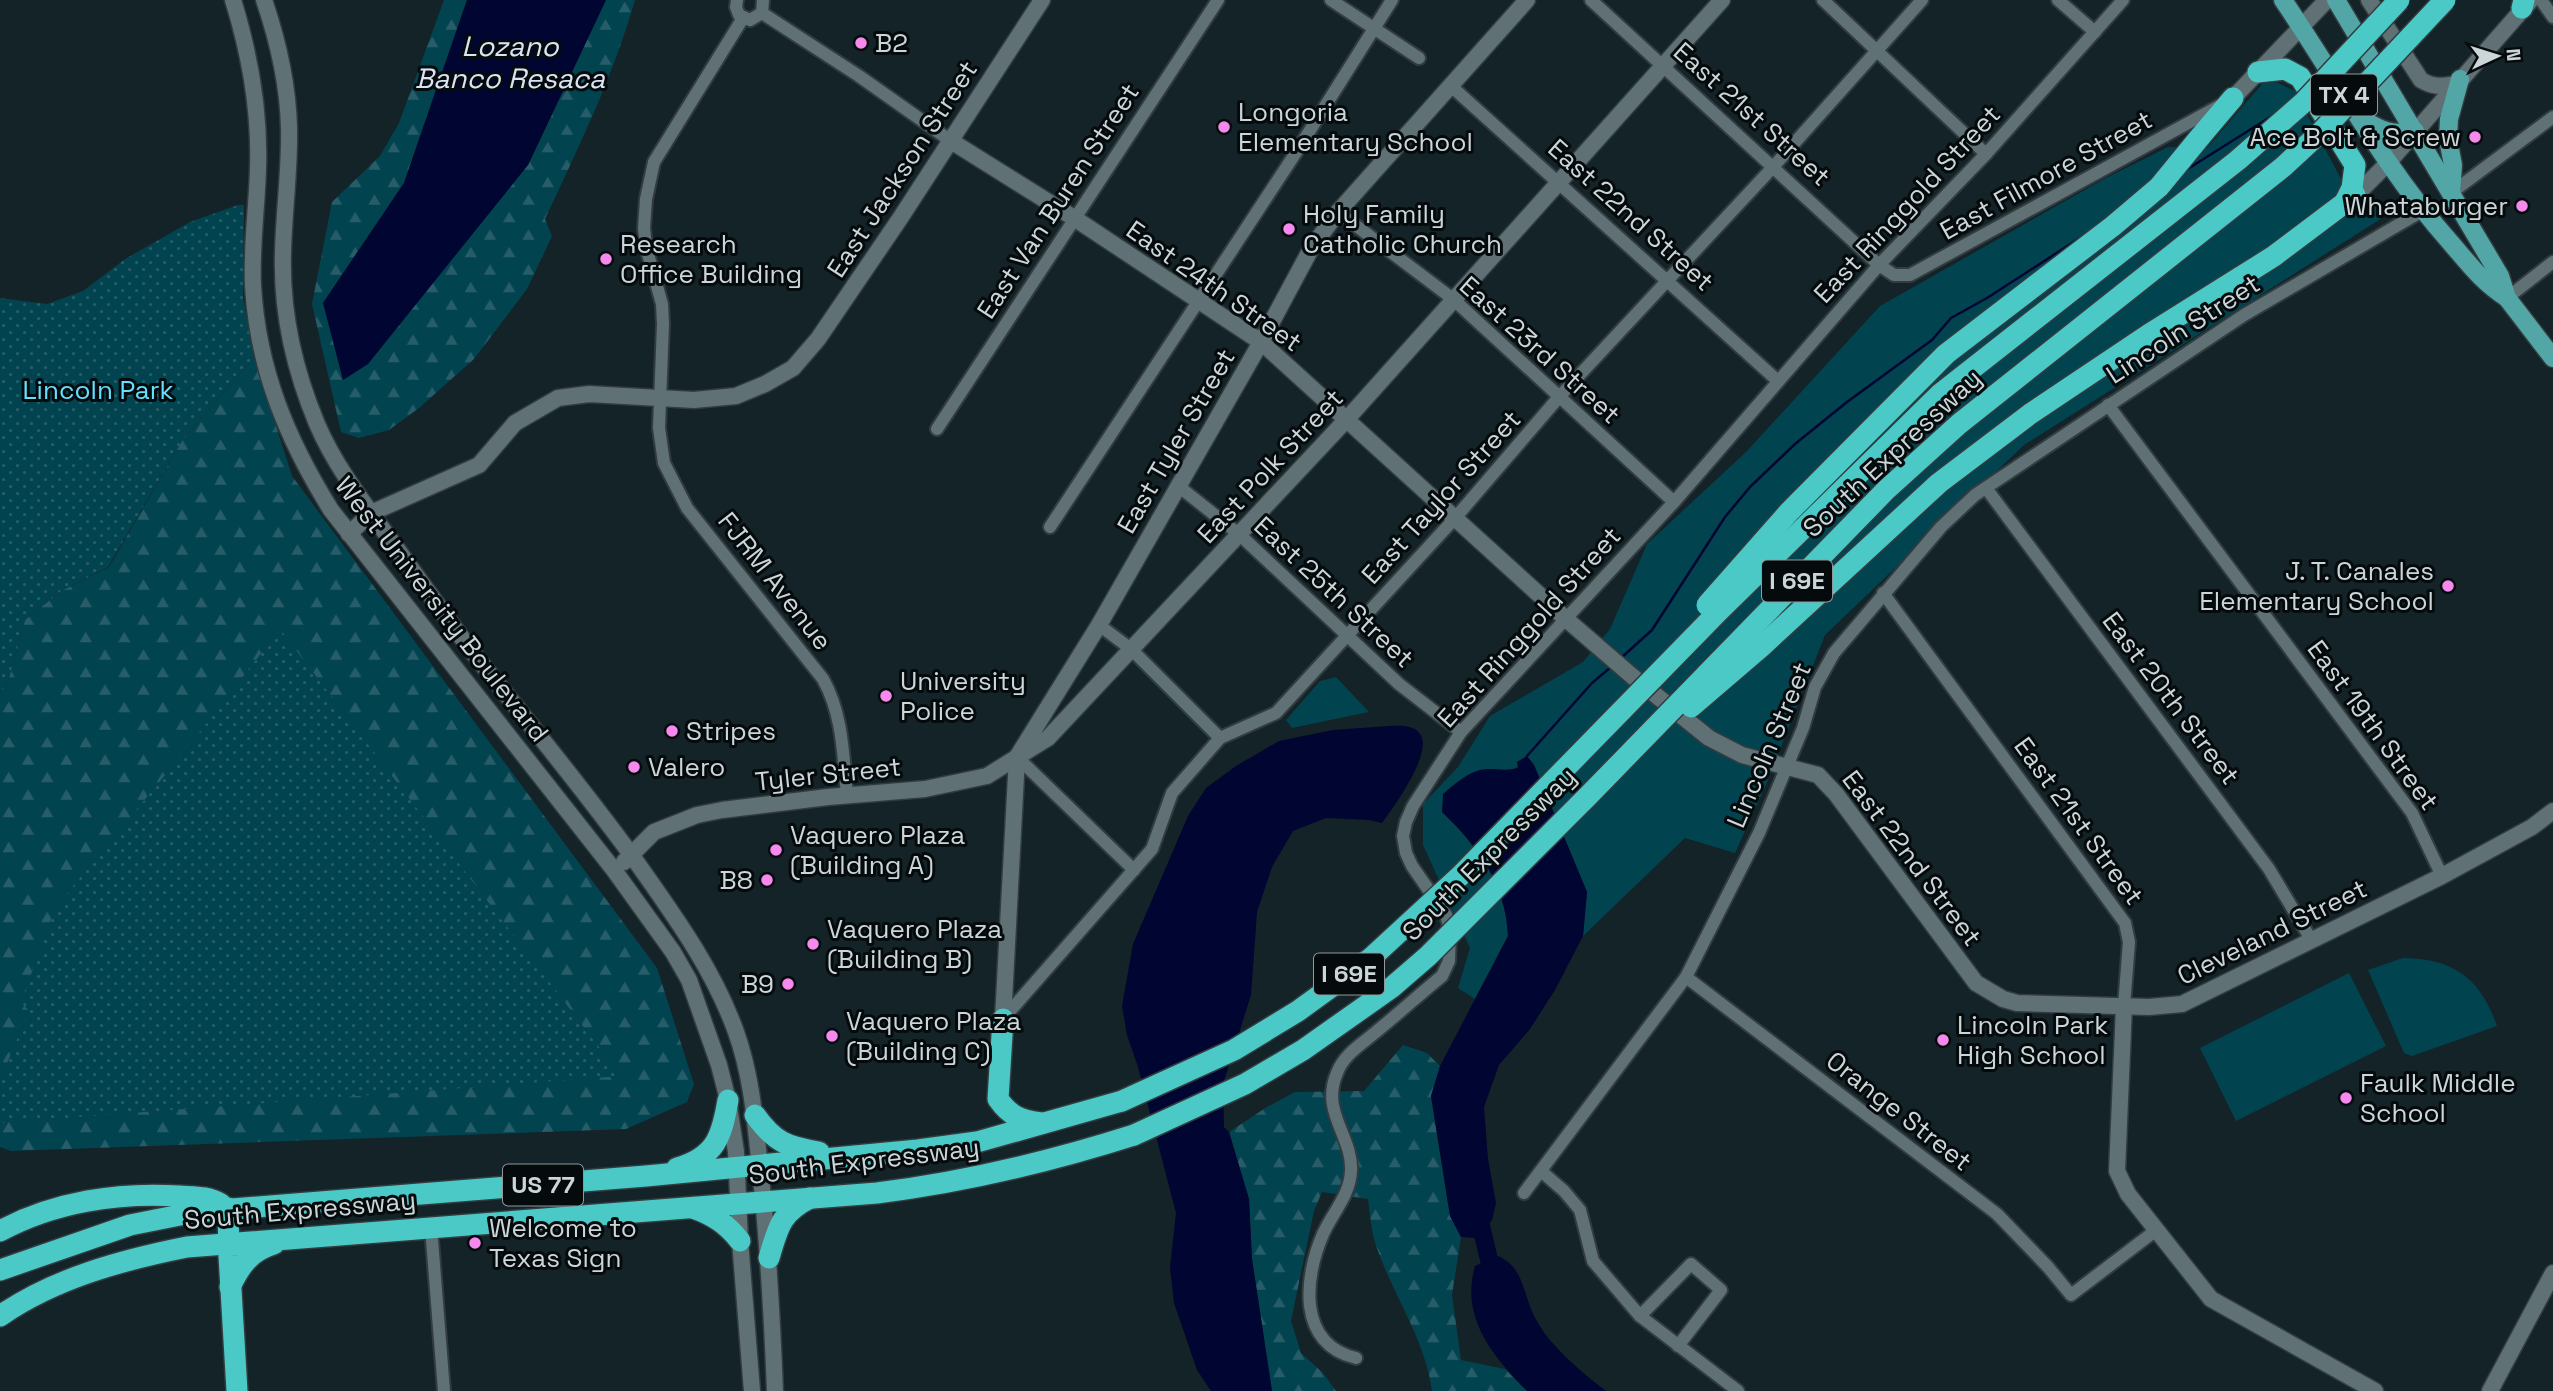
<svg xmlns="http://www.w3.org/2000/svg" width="2553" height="1391" viewBox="0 0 2553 1391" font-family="'Space Grotesk',sans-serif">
  <defs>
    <pattern id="forest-firs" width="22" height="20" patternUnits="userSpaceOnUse" patternTransform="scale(1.75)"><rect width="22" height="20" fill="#024350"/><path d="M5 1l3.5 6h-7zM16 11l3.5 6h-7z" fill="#265d68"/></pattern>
    <pattern id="park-dots" width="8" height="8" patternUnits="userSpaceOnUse" patternTransform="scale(1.75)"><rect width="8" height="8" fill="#024350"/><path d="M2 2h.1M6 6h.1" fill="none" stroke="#265d68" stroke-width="1.8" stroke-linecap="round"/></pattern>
  </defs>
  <rect width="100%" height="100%" fill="#142327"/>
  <g fill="#024350">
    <path d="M 2276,82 L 2295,91 L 2342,181 L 2387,210 L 2379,220 L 2024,445 L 1825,635 L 1766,785 L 1735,853 L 1685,838 L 1583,936 L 1587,892 L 1534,765 L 1527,757 C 1514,774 1506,771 1486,769 L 1442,812 L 1462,832 L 1491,871 L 1507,914 L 1508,936 L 1475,999 L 1458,988 L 1470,948 L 1423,845 L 1423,804 L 1458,767 L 1490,716 L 1583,662 L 1610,629 L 1647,544 L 1746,452 L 1880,306 L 2104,179 L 2168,147 L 2207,148 L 2263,83 Z"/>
    <polygon points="1336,677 1369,712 1292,728 1286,720 1320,681"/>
    <path d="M 2403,958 C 2454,959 2480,978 2497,1026 L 2412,1056 L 2404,1053 L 2368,970 Z"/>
    <polygon points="2349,973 2386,1046 2236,1121 2200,1048"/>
  </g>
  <g fill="url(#forest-firs)">
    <path d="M 444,0 L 467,0 L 404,183 L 323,303 L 528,165 L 606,0 L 635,0 C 613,76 579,147 545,219 L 552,236 L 527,289 L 474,359 L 419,408 L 389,430 L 359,438 L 341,432 L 312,304 L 332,202 L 380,156 L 399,123 Z"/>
    <polygon points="254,357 292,476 657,968 694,1084 687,1102 626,1129 11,1151 0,1147 0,692 7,685 25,620 61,591 109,567 183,439"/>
    <path d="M 1403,1045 L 1427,1053 L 1440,1066 L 1431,1096 L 1450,1216 L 1461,1237 L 1452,1295 L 1461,1360 L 1505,1369 L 1527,1391 L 1432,1391 C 1425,1337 1391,1293 1375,1242 C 1371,1229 1370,1213 1368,1199 L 1322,1192 L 1314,1211 L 1291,1321 L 1301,1353 L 1323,1373 L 1336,1391 L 1272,1391 L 1252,1259 L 1249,1199 L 1229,1132 L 1267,1107 L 1295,1092 L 1364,1091 Z"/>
  </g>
  <g fill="url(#park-dots)">
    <polygon points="238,205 244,205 243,297 254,357 183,439 108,567 61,591 25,620 7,685 0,692 0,298 47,304 83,291 125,259 190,222"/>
    <polygon points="280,629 621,1076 0,1123 0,1080 29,1011 21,1002 55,908 185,751"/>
  </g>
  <g fill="#000531">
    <polygon points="467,0 606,0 528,165 368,364 343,380 323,303 404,183"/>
    <path d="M 1389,726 C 1399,726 1413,724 1420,734 C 1434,752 1393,808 1382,823 L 1369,820 L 1326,818 L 1293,831 L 1272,867 L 1257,912 L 1251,995 L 1223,1084 L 1224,1127 L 1229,1132 L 1249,1199 L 1252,1259 L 1272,1391 L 1211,1391 L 1197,1370 L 1174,1303 L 1170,1267 L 1176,1213 L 1138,1067 L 1127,1035 L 1122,1006 L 1133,944 L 1188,816 L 1206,788 L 1236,766 L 1279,741 L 1333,730 Z"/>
    <path d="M 1527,756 L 1534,765 L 1587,892 L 1583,936 L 1555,990 L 1530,1029 L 1499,1065 L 1484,1107 L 1488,1159 L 1496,1203 L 1492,1220 L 1485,1230 L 1475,1238 L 1461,1237 L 1450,1216 L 1431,1096 L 1440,1066 L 1508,936 C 1506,885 1478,846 1442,812 L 1443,794 C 1456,783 1471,769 1489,769 C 1500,769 1507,771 1518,768 L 1517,762 Z"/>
    <path d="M 1498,1256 C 1524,1267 1523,1294 1534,1316 C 1538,1323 1543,1332 1549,1339 C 1566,1359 1585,1375 1606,1391 L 1527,1391 C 1493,1356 1460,1318 1475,1266 Z"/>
  </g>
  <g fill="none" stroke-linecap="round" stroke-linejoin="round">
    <g stroke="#000531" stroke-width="2.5">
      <polyline points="2186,170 2275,114"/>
      <polyline points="1621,658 1652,630 1725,517 1750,487 1795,444 1847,402 1932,340 1951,318 1987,298 2086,234"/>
      <polyline points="1527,756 1592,683 1611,667"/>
    </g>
    <polyline stroke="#000531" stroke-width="18" points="1477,1209 1494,1281"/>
    <g stroke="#323c40" stroke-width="16">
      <g id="street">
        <polyline points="737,0 736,7 739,15 750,20 762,13 763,0"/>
        <polyline points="1331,0 1419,58"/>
        <polyline points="1591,0 1879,265 1894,275 1910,275 2221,105"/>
        <polyline points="1823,0 1986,154"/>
        <polyline points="2058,0 2095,32"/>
        <polyline points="2541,0 2553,17"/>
        <polyline points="762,13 859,76 951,141"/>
        <path d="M 743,18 L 654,162 L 646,199 L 644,228 L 646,247 L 662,304 L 663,324 L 659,428 L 664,463 L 687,508 L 823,679 C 843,715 843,755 847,795"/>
        <polyline points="1451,86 1778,381"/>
        <polyline points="2451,193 2553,117"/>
        <polyline points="1338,212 1453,299 1674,502"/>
        <polyline points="2507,298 2553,262"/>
        <polyline points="2108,405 2412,813 2442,876"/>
        <polyline points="937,429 1218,0"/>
        <polyline points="1177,485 1240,535 1399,684 1461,732"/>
        <polyline points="1986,488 2269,869 2312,941"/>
        <polyline points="1050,527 1295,154 1392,0"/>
        <polyline points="1883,593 2125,923 2129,942 2124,1006"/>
        <polyline points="1099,625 1131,649 1220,738"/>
        <polyline points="1017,757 1134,870"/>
        <polyline points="1686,977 1997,1214 2048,1267 2071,1295 2155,1231"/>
        <polyline points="1003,1019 1152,849 1172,793 1220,738 1276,713 1456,517 1559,397 1774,166 1922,0"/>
        <polyline points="1541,1171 1564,1191 1580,1210 1593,1261 1640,1316 1738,1391"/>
        <polyline points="1524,1193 1686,977 1759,833 1803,728 1815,687 1834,653 1941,527 1975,495 2244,315 2422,211"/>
        <polyline points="431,1227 444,1391"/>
        <polyline points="1640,1316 1691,1264 1721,1290 1678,1346"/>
        <path d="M 1356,1358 C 1297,1344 1304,1278 1323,1234 C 1333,1212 1350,1195 1351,1171 C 1353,1136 1320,1112 1337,1073 C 1344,1054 1362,1044 1377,1031 C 1399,1013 1420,994 1442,976 L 1449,961 L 1450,930 L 1446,915 L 1412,866 L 1406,853 L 1403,836 L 1406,822 L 1413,806 L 1461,732 L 1674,502 L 1879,265 L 1986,154 L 2123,0"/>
      </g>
    </g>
    <g stroke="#323c40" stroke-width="19">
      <g id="secondary">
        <path d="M 233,0 C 250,55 260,110 258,168 C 257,207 251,247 253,286 C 258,370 287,439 331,510 L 614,870 L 673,952 L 689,980 L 719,1065 L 728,1100 L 736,1152 L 740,1241 L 752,1391"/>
        <path d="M 264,0 C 278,41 288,85 289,128 C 290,169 284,210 283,252 C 281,311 294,369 317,424 C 338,473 374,516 405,560 C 429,593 453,627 478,659 C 531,726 585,791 635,860 C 673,914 713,968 736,1032 C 752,1077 755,1121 760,1168 C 768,1242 772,1316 775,1391"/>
        <path d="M 2369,0 L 2421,80 C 2434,88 2443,86 2456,84"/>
        <polyline points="2233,98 2327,0"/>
        <polyline points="951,141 1074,218 1261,342 1566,619 1632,676 1709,738 1742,755 1818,775 1836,794 1976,983 2003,999 2017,1003 2149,1007 2182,1004 2442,876 2532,827 2553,811"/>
        <polyline points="2357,194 2388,163 2530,1"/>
        <polyline points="349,534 371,513 479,465 515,423 558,398 589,394 694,400 736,396 765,384 793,368 818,339 901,217 1042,0"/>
        <polyline points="624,862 654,832 697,815 722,810 828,797 925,789 987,776 1048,738 1347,419 1722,0"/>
        <polyline points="2124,1006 2117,1171 2128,1194 2211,1299 2375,1391"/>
        <polyline points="1003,1019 1017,757 1099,625 1261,342 1312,247 1338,212 1527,0"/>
        <polyline points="2490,1391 2553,1273"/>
      </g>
    </g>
    <g stroke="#323c40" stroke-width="21">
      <g id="primary">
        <path d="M 2283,0 C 2338,81 2385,169 2450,242 C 2469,264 2482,282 2507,298"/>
        <polyline points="2336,0 2500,276 2507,298 2553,358"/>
        <path d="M 2360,118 C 2381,130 2390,136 2415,131"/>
        <polyline points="2451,193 2453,165 2448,139 2449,119 2460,79"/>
      </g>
    </g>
    <g stroke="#323c40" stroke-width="24">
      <g id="highway">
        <polyline points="2522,8 2524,0"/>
        <polyline points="2258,72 2285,69 2300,77 2355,165 2352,188 2344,204"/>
        <polyline points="2200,137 2233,98"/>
        <polyline points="2239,278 2274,256 2355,195"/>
        <path d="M 1003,1019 L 998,1099 C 1010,1116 1020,1120 1041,1123"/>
        <path d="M 755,1115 C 774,1142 787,1147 819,1152"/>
        <path d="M 677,1168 C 716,1157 722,1136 728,1100"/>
        <polyline points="228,1208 229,1256 237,1391"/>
        <path d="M 693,1208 C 713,1215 727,1224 740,1241"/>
        <path d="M 0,1231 C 54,1202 118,1192 179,1196 C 194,1197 208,1196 221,1204"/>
        <path d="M 769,1258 C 778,1228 780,1213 810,1198"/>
        <polyline points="0,1270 130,1225 195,1212 646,1176 918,1150 977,1142 1122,1101"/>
        <path d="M 230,1287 C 240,1266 250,1251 274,1244"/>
        <path d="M 0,1316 C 55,1278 122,1260 187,1247 L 877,1193 C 965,1182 1049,1162 1134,1135"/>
      </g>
    </g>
    <use href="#street" stroke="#5f7175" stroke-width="12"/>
    <use href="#secondary" stroke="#5f7175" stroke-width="16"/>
    <use href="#primary" stroke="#52a6a6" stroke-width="18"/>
    <use href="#highway" stroke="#4ac9c7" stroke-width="21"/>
    <g stroke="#323c40" stroke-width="24" stroke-linecap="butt">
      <g id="highway-bridge">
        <polyline points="1707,605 1789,512 1946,354 2113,226 2159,187 2200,137"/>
        <polyline points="1691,707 1761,647 1939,483 2030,414 2148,335 2239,278"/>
        <polyline points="1122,1101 1234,1050 1298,1011 1371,958 1460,876 1717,613 1940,394 2238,160 2304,102 2399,0"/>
        <polyline points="1134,1135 1245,1084 1303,1050 1391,988 1428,956 1589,795 1886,490 1959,424 2283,167 2322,131 2445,0"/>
      </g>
    </g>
    <use href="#highway-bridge" stroke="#4ac9c7" stroke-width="21"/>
  </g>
  <g fill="#f689ee" stroke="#050b0d" stroke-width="2.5">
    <circle cx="861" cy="43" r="7"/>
    <circle cx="1224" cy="127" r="7"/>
    <circle cx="2475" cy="137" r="7"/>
    <circle cx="2522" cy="206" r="7"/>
    <circle cx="1289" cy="229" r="7"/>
    <circle cx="606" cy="259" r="7"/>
    <circle cx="2448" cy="586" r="7"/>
    <circle cx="886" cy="696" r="7"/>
    <circle cx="672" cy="731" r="7"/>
    <circle cx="634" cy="767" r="7"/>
    <circle cx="776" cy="850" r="7"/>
    <circle cx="767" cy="880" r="7"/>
    <circle cx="813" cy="944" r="7"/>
    <circle cx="788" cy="984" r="7"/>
    <circle cx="832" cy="1036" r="7"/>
    <circle cx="1943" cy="1040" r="7"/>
    <circle cx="2346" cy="1098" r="7"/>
    <circle cx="475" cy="1243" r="7"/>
  </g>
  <g text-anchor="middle" stroke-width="6" stroke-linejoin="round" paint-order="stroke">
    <g fill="#050b0d" stroke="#90999b" stroke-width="2">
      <rect x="2311" y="74.5" width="66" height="41" rx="5"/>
      <rect x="1762" y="560.5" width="70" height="41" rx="5"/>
      <rect x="1314" y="953.5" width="70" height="41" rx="5"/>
      <rect x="503" y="1164.5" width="80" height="41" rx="5"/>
    </g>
    <g font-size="24" font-weight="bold" fill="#ccd6d8">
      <text x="2344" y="103">TX 4</text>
      <text x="1797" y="589">I 69E</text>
      <text x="1349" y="982">I 69E</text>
      <text x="543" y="1193">US 77</text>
    </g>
    <g font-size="26" fill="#ccd6d8" stroke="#050b0d" text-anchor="start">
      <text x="875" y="52">B2</text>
      <text x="1238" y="121">Longoria<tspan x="1238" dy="30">Elementary School</tspan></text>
      <text x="2461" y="146" text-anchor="end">Ace Bolt &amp; Screw</text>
      <text x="2508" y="215" text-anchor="end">Whataburger</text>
      <text x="1303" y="223">Holy Family<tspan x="1303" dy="30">Catholic Church</tspan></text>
      <text x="620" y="253">Research<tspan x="620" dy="30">Office Building</tspan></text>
      <text x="2434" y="580" text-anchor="end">J. T. Canales<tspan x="2434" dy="30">Elementary School</tspan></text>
      <text x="900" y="690">University<tspan x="900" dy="30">Police</tspan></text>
      <text x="686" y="740">Stripes</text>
      <text x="648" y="776">Valero</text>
      <text x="790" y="844">Vaquero Plaza<tspan x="790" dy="30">(Building A)</tspan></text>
      <text x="753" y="889" text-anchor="end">B8</text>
      <text x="827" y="938">Vaquero Plaza<tspan x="827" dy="30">(Building B)</tspan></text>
      <text x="774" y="993" text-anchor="end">B9</text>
      <text x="846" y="1030">Vaquero Plaza<tspan x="846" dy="30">(Building C)</tspan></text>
      <text x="1957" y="1034">Lincoln Park<tspan x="1957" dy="30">High School</tspan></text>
      <text x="2360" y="1092">Faulk Middle<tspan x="2360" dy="30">School</tspan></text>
      <text x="489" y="1237">Welcome to<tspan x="489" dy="30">Texas Sign</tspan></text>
    </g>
    <g font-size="26" fill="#ccd6d8" stroke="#050b0d">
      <text transform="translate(1752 114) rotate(42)" y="9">East 21st Street</text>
      <text transform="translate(902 169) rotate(-57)" y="9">East Jackson Street</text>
      <text transform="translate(2046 175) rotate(-29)" y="9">East Filmore Street</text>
      <text transform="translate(1058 201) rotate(-57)" y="9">East Van Buren Street</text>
      <text transform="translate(1907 204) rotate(-47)" y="9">East Ringgold Street</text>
      <text transform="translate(1631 215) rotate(42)" y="9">East 22nd Street</text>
      <text transform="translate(1214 286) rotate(35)" y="9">East 24th Street</text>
      <text transform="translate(2183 329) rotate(-33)" y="9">Lincoln Street</text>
      <text transform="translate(1540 350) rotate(42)" y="9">East 23rd Street</text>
      <text transform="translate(1176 441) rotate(-60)" y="9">East Tyler Street</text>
      <text transform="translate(1892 453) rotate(-43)" y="9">South Expressway</text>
      <text transform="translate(1270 466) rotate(-47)" y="9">East Polk Street</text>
      <text transform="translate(1441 497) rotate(-48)" y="9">East Taylor Street</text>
      <text transform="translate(775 581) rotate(52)" y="9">FJRM Avenue</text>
      <text transform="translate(1334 592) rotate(43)" y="9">East 25th Street</text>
      <text transform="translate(442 609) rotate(52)" y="9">West University Boulevard</text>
      <text transform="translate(1529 627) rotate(-48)" y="9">East Ringgold Street</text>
      <text transform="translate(2171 698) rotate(53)" y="9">East 20th Street</text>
      <text transform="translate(2373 725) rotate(54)" y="9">East 19th Street</text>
      <text transform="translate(1769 745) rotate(-67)" y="9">Lincoln Street</text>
      <text transform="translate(828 774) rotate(-6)" y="9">Tyler Street</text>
      <text transform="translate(2079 821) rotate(54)" y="9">East 21st Street</text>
      <text transform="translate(1489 854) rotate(-45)" y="9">South Expressway</text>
      <text transform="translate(1912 858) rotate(53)" y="9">East 22nd Street</text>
      <text transform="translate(2272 932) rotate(-26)" y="9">Cleveland Street</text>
      <text transform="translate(1899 1111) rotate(38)" y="9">Orange Street</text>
      <text transform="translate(864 1161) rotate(-7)" y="9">South Expressway</text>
      <text transform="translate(300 1210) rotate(-5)" y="9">South Expressway</text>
    </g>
    <g font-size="26" fill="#62e0fe" stroke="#050b0d">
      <text x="98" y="399">Lincoln Park</text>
    </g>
    <g font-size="28" font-style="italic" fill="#dae3f3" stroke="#050b0d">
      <text x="510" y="56">Lozano<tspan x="510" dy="32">Banco Resaca</tspan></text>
    </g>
  </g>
  <g transform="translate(2497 56) rotate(86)" stroke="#050b0d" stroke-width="5" paint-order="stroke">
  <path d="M0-5L12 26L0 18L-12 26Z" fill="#ccd6d8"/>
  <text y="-10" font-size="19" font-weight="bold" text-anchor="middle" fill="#ccd6d8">N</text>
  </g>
</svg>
